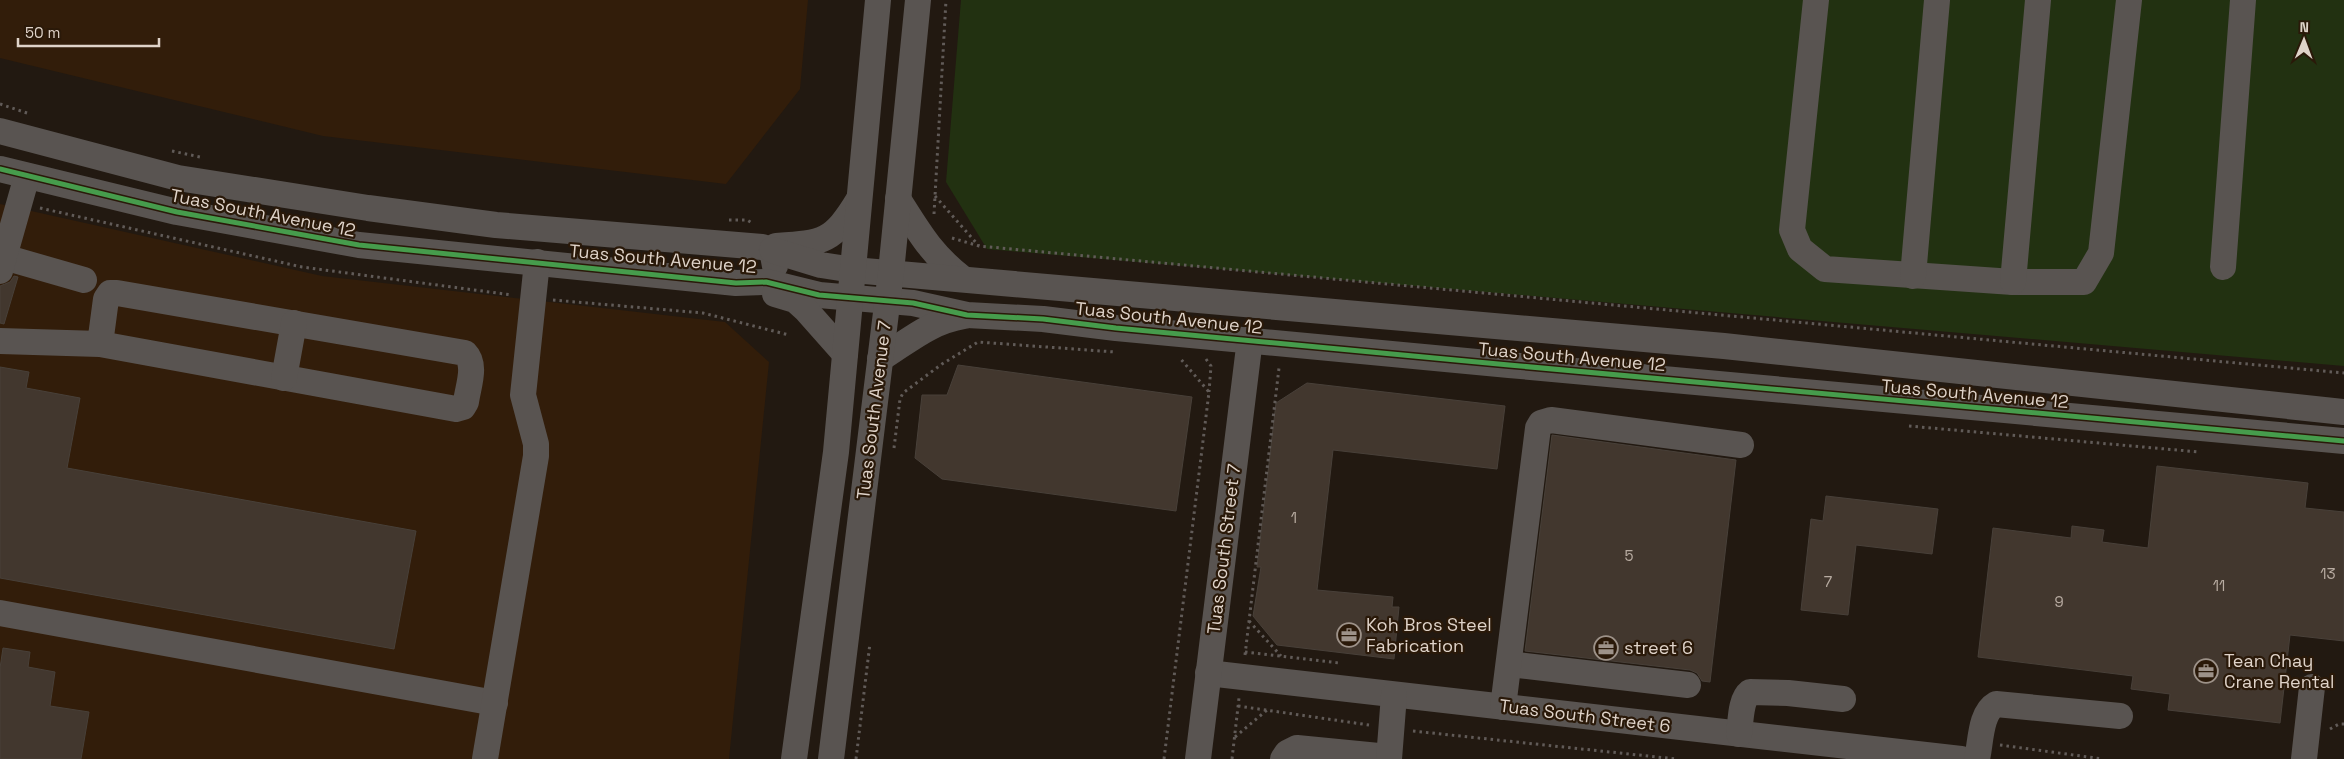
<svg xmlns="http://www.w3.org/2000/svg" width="2344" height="759" viewBox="0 0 2344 759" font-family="'Space Grotesk',sans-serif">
  <rect width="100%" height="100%" fill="#221911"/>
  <g fill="#321d0a">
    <polygon points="0,0 808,0 800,89 726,184 323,136 0,58"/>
    <polygon points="0,204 322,276 725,322 769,362 729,759 0,759"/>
  </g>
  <polygon fill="#223111" points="961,0 2344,0 2344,366 987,249 946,182"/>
  <g fill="#42372e" stroke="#484039">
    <polygon points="14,276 18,277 4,324 0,323 0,286 10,282"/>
    <polygon points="958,365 1192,397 1176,511 942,479 915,458 922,395 947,395"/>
    <polygon points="0,367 29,372 26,388 80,398 67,468 416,531 394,649 0,578"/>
    <polygon points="1307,383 1505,406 1497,469 1333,450 1317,590 1393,597 1392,607 1399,607 1394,659 1277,645 1253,616 1261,567 1257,567 1276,403"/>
    <polygon points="1552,435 1736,460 1710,682 1702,681 1697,673 1690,670 1525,651"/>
    <polygon points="2157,466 2308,483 2305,508 2344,512 2344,641 2290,635 2280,723 2168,710 2170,694 2131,689 2133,676 1978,657 1993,528 2071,538 2072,526 2104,530 2102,542 2148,548"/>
    <polygon points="1826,496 1938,509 1932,554 1856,545 1848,615 1801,610 1811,519 1823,521"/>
    <polygon points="3,648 30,652 28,667 55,672 50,706 89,712 81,759 0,759 0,668"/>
  </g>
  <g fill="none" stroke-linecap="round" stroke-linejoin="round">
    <g stroke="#615b58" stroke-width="3" stroke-dasharray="2.5 4" stroke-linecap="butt">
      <polyline points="0,104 30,114"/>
      <polyline points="172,151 200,157"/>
      <polyline points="935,196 979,246"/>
      <polyline points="40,208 302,267 512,295"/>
      <polyline points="934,214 946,0"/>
      <polyline points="729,220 747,220 752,223"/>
      <polyline points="952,238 979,246 2344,373"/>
      <polyline points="553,300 703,313 789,335"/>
      <polyline points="1206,359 1211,366 1209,392"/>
      <polyline points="1909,426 2199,452"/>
      <polyline points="894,448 900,399 903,393 942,364 978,342 1115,352"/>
      <polyline points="1249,621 1281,656"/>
      <polyline points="1245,652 1339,663"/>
      <polyline points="1245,655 1279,368 1281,366"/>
      <polyline points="1238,706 1369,725"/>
      <polyline points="2330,729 2339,724 2344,724"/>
      <polyline points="1413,731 1676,759"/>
      <polyline points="1235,737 1267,710"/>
      <polyline points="2000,745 2103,759"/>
      <polyline points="856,759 870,643"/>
      <polyline points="1164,759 1209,392 1179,357"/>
      <polyline points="1232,759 1239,698"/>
    </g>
    <g stroke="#595451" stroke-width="26">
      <polyline points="1816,0 1792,230 1800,249 1825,269 2013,282 2084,282 2101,253 2129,0"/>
      <polyline points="0,131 178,178 368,208 496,225 762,247 772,250 775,266"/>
      <polyline points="0,169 177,212 359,245 736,283 766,282 819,295 913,303 967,315 1043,319 1116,328 1509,365 2344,441"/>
      <path d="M 898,199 C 919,232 931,254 962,278"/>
      <path d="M 776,246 C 824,243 833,242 859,199"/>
      <polyline points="772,250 821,265 853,270 1724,346 2344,412"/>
      <polyline points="4,257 84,280"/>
      <polyline points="2223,267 2243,0"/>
      <polyline points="0,271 27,176"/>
      <polyline points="1913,276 1937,0"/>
      <polyline points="2013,282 2038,0"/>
      <polyline points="775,294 795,300 806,310 845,354"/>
      <path d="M 0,341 L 100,344 L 456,409 L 463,407 L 466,402 C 468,386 477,365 465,353 L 117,293 L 110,293 L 106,299 L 100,344"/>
      <path d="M 880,359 C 909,341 929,322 964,316"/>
      <polyline points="284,378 294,323"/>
      <polyline points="0,613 495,703"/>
      <polyline points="1509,664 1688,685"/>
      <polyline points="1208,673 1961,759"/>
      <polyline points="1503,707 1538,428 1541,423 1551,420 1741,445"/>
      <path d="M 1739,734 C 1741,721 1740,700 1750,692 L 1788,693 L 1843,699"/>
      <polyline points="485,759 536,456 536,444 523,395 537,262"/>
      <polyline points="794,759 836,452 878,0"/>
      <polyline points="831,759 891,272 918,0"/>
      <polyline points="1198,759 1250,339"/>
      <polyline points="1283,759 1287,753 1297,748 1389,757"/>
      <polyline points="1389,759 1394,695"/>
      <path d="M 1977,759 C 1981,742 1980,713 1996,704 L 2120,716"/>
      <polyline points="2304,759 2312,687"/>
    </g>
    <g stroke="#2a1909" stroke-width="8">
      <polyline id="cycleway" points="0,169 177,212 359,245 736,283 766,282 819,295 913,303 967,315 1043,319 1116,328 1509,365 2344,441"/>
    </g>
    <use href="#cycleway" stroke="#469c4c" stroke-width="5"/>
  </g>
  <defs>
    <g id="office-ring" transform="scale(1.25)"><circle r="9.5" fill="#2a1909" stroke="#9d9289" stroke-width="1.5"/><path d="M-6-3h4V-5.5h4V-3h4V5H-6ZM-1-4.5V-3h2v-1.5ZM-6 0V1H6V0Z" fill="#9d9289"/></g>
  </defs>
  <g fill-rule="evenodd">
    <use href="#office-ring" x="1349" y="635"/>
    <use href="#office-ring" x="1606" y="648"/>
    <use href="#office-ring" x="2206" y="671"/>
  </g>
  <g text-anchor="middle" stroke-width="4.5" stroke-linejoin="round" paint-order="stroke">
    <g font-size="15" fill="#b8aca2">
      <text x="1294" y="523">1</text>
      <text x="1629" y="561">5</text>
      <text x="2328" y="579">13</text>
      <text x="1828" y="587">7</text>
      <text x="2219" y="591">11</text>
      <text x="2059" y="607">9</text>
    </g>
    <g font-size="18" fill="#dfd3c9" stroke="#2a1909">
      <text transform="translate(263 213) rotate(11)" y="6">Tuas South Avenue 12</text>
      <text transform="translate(663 259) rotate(5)" y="6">Tuas South Avenue 12</text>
      <text transform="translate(1169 318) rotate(6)" y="6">Tuas South Avenue 12</text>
      <text transform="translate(1572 357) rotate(5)" y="6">Tuas South Avenue 12</text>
      <text transform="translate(1975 394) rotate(5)" y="6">Tuas South Avenue 12</text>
      <text transform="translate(874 410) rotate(-83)" y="6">Tuas South Avenue 7</text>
      <text transform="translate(1224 549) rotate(-83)" y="6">Tuas South Street 7</text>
      <text transform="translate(1585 716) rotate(7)" y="6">Tuas South Street 6</text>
    </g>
    <g font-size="18" fill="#dfd3c9" stroke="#2a1909" text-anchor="start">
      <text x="1366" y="631">Koh Bros Steel<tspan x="1366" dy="21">Fabrication</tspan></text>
      <text x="1624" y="654">street 6</text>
      <text x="2224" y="667">Tean Chay<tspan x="2224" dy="21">Crane Rental</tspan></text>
    </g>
  </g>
  <g transform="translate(2304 40) rotate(1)" stroke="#2a1909" stroke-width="4" paint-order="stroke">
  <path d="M0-4L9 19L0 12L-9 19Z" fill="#dfd3c9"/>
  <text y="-8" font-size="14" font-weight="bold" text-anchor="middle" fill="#dfd3c9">N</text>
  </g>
  <path d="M18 38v8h141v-8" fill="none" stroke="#dfd3c9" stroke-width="2.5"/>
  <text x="25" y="38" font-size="15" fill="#dfd3c9" stroke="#2a1909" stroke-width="4" paint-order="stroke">50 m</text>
</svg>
